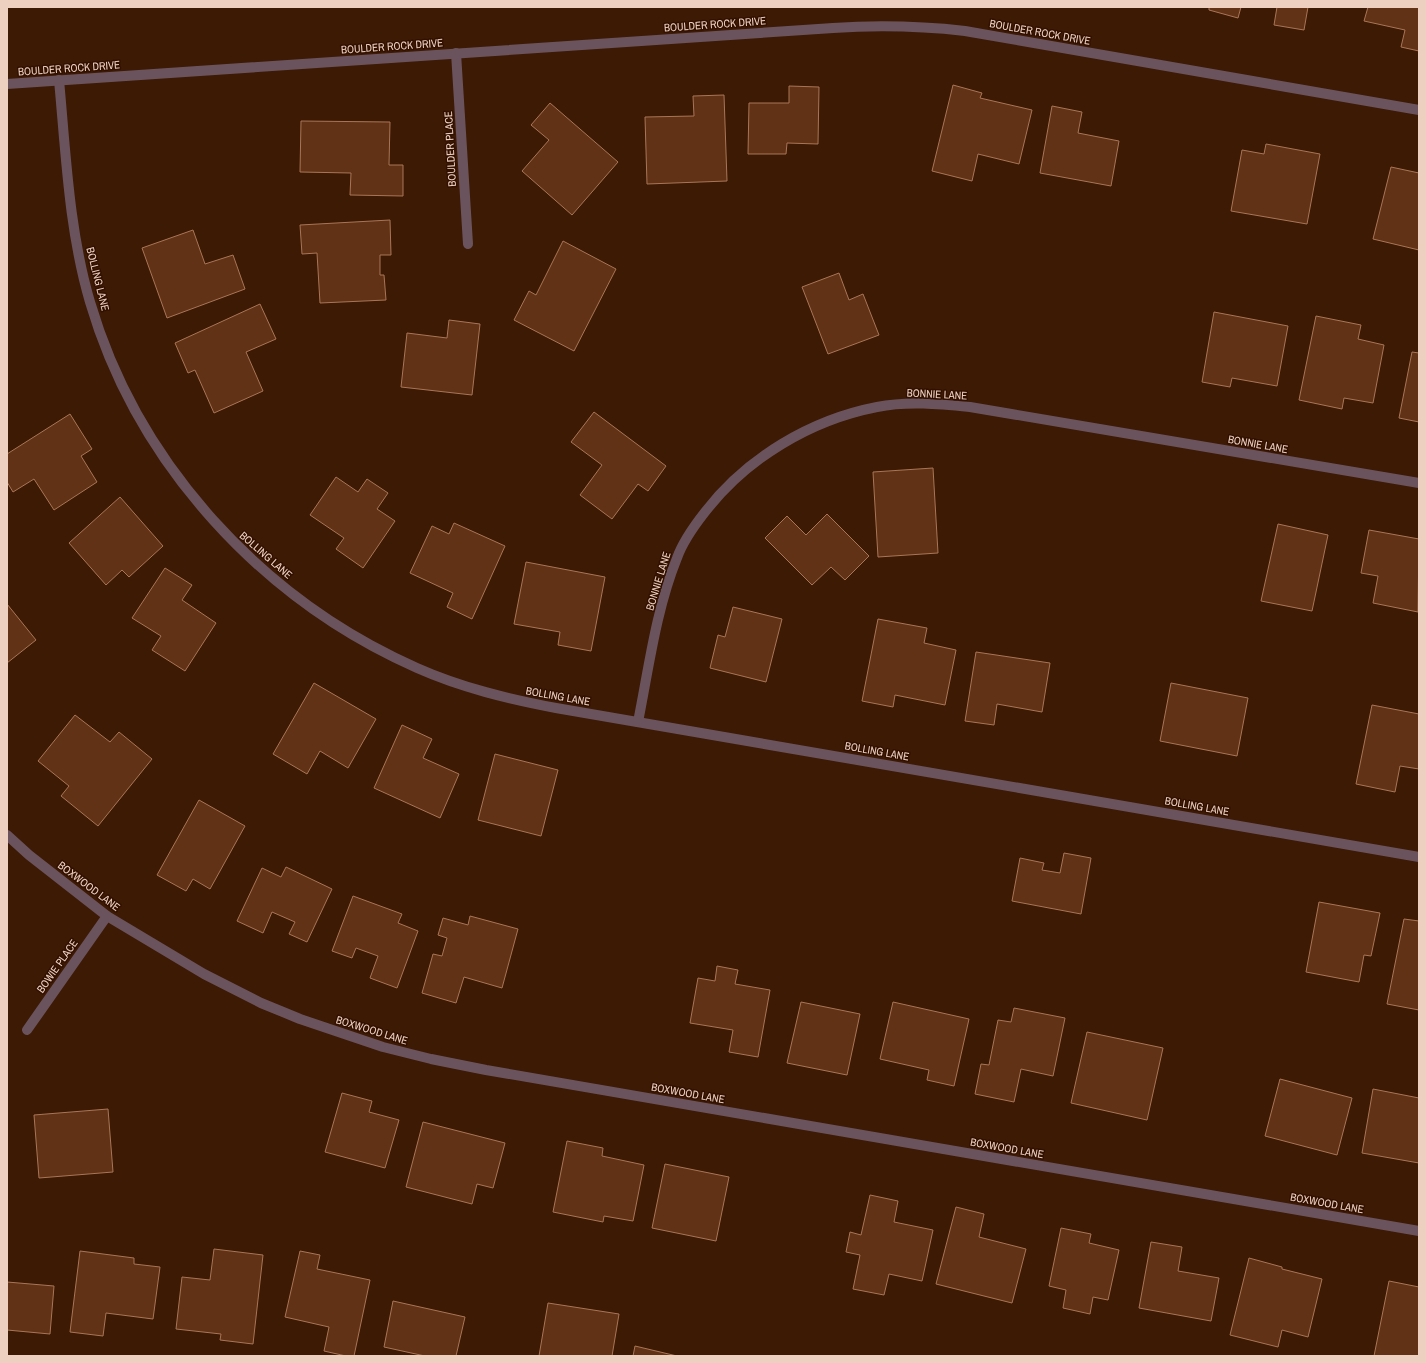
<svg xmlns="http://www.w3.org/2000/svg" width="1426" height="1363" viewBox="0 0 1426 1363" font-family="'Archivo Narrow',sans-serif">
  <rect width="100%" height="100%" fill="#3d1a04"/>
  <g fill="#613215" stroke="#aa7557">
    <polygon points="1209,7 1241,7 1238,18 1209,10"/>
    <polygon points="1277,7 1308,7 1304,30 1274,25"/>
    <polygon points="1368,7 1419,7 1419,51 1401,47 1405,30 1364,21"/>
    <polygon points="953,85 982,93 980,98 1032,110 1019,164 978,154 972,181 932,171"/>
    <polygon points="789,86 819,87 818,144 787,143 786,154 748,154 749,103 789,103"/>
    <polygon points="724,95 727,181 647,184 645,117 694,116 693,96"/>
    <polygon points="550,103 618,162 572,215 522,171 549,140 531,125"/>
    <polygon points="1052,106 1082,112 1078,133 1119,141 1111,186 1040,173"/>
    <polygon points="301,121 390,122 389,165 403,165 403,196 350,195 351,173 300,172"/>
    <polygon points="1266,144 1320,154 1307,224 1231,211 1242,150 1264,154"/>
    <polygon points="1391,167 1419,173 1419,250 1373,239"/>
    <polygon points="390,220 391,255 380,255 380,275 384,275 386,300 320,303 317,253 302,254 300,225"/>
    <polygon points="193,230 205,264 233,255 245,289 167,318 142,248"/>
    <polygon points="563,241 616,269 574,351 514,320 529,291 536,295"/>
    <polygon points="839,273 849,300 863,294 879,335 828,354 802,287"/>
    <polygon points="260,304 276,339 246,352 263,391 214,413 195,370 188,373 175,343"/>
    <polygon points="1214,312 1288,326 1277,386 1232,378 1230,387 1202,382"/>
    <polygon points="1316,316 1361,325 1358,339 1384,345 1373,403 1344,398 1342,409 1299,400"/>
    <polygon points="449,320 480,324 472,395 401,387 407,333 447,338"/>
    <polygon points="1412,352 1419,353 1419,422 1399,418"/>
    <polygon points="594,412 666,466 648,491 638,484 612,519 580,495 602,465 571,442"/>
    <polygon points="70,414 92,449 81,456 97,482 54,510 34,479 13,492 7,482 7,454"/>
    <polygon points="933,468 938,553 878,557 873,472"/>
    <polygon points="336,477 358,492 367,479 388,493 377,509 395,521 363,568 336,549 344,538 310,515"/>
    <polygon points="120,497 163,546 129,577 122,570 106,585 69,543"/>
    <polygon points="827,514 869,556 845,580 831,567 812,585 765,538 787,516 806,535"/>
    <polygon points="454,523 505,546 472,619 447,607 453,593 410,573 432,526 449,534"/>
    <polygon points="1278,524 1328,535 1312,611 1261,601"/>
    <polygon points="1369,530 1419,539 1418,612 1373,603 1378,576 1361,573"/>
    <polygon points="526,562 605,577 591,651 558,645 560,632 514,624"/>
    <polygon points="165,568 192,585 182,600 216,623 185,671 152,650 161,636 132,618"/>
    <polygon points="7,604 36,640 7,663"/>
    <polygon points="733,607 782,619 766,682 710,668 718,635 725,637"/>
    <polygon points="878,619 927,628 924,643 956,650 945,705 895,695 893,707 862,701"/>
    <polygon points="976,652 1050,663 1042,712 997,704 994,725 965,721"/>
    <polygon points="314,683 376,719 348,768 320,751 307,774 273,754"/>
    <polygon points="1171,683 1248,698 1237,756 1160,741"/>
    <polygon points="1372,705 1419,714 1419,769 1400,766 1395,792 1356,784"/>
    <polygon points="75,715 110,742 119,732 152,759 98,826 61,796 69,786 38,761"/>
    <polygon points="402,725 432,739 423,758 459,774 440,818 374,788"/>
    <polygon points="495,754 558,770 541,836 478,820"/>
    <polygon points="199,800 245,826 210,889 193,879 186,891 157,875"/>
    <polygon points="1064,853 1091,858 1081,914 1012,901 1020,858 1044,863 1042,870 1060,873"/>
    <polygon points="286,867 332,889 307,942 289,934 295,922 272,912 263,933 237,921 262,868 281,877"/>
    <polygon points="353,896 402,914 398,923 418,931 397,988 370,978 378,956 356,948 352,958 332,951"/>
    <polygon points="1319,902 1380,913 1371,956 1364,955 1359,982 1306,972"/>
    <polygon points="470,916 518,929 502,988 464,977 456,1003 422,993 433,954 442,956 447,938 438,935 443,918 468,925"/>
    <polygon points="1404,919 1419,921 1419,1010 1387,1004"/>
    <polygon points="717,966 738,970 735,984 770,990 758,1057 729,1052 733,1030 690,1023 698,978 715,981"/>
    <polygon points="801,1002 860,1014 847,1075 787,1063"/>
    <polygon points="893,1002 969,1019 954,1086 927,1080 929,1070 880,1059"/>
    <polygon points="1014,1008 1065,1018 1053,1076 1021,1069 1014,1102 975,1094 981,1064 989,1065 998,1020 1011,1022"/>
    <polygon points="1087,1032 1163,1048 1147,1120 1071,1103"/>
    <polygon points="1280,1079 1352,1098 1337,1155 1265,1136"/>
    <polygon points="1373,1089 1419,1098 1419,1163 1362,1153"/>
    <polygon points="342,1093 372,1101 369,1112 399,1120 385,1168 325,1152"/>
    <polygon points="108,1109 113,1172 39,1178 34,1115"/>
    <polygon points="423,1122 505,1143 493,1188 477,1184 472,1204 406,1187"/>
    <polygon points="567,1141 603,1148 602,1156 644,1165 633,1221 604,1216 603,1222 553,1212"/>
    <polygon points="665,1164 729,1177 716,1241 652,1228"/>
    <polygon points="870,1195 898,1201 894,1222 933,1230 922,1281 889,1274 884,1295 853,1289 860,1255 846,1252 850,1232 861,1235"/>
    <polygon points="956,1207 984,1214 979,1237 1026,1249 1012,1303 936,1284"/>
    <polygon points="1061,1228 1091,1234 1089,1243 1119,1250 1108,1300 1093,1297 1090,1314 1063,1308 1066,1290 1049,1286"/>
    <polygon points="1151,1242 1182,1247 1178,1271 1219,1278 1211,1321 1139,1308"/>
    <polygon points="214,1249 263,1255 253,1344 220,1340 221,1334 176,1329 182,1277 210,1280"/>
    <polygon points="80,1251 134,1258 134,1264 160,1267 153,1319 106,1313 103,1336 70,1332"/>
    <polygon points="300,1251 320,1255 317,1269 370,1280 354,1356 346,1356 324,1351 329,1327 285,1317"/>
    <polygon points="1249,1258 1282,1267 1282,1269 1322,1279 1308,1337 1282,1330 1278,1347 1230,1335"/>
    <polygon points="1389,1281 1419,1287 1419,1356 1374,1356"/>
    <polygon points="7,1282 54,1286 50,1334 7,1330"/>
    <polygon points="393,1301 465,1317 456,1356 425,1356 384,1347"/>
    <polygon points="548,1303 619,1314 612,1356 539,1356"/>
    <polygon points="635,1346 677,1356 633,1356"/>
  </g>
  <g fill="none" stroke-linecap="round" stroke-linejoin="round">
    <g stroke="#6b535e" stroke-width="10">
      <polyline points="456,53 468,244"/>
      <path d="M 59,80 C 66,155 69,231 90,302 C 138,465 263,600 417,668 C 462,688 509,699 556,708 L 1419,857"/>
      <path d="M 7,84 L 833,28 C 878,25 920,26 965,31 L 1419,110"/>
      <path d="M 638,722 C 649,667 656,610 677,558 C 683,541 694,526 705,512 C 747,458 810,420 877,407 C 907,401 939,404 970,407 L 1419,483"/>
      <polyline points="7,835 29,855 107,916 204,974 261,1003 300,1019 383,1047 431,1059 486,1070 1419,1231"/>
      <polyline points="27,1030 107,916"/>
    </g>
  </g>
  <g text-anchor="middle" stroke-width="3" stroke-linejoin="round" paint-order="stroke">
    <g font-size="11" fill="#eed0c1" stroke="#321000">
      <text transform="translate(715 24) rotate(-4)" y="4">BOULDER ROCK DRIVE</text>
      <text transform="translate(1040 32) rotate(10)" y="4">BOULDER ROCK DRIVE</text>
      <text transform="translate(392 46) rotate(-4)" y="4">BOULDER ROCK DRIVE</text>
      <text transform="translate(69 68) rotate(-4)" y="4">BOULDER ROCK DRIVE</text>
      <text transform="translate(450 149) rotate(-93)" y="4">BOULDER PLACE</text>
      <text transform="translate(98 279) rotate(76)" y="4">BOLLING LANE</text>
      <text transform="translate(937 394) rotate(3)" y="4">BONNIE LANE</text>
      <text transform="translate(1258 444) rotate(10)" y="4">BONNIE LANE</text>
      <text transform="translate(266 555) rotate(41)" y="4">BOLLING LANE</text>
      <text transform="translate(658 581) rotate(-73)" y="4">BONNIE LANE</text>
      <text transform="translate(558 696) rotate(10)" y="4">BOLLING LANE</text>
      <text transform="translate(877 751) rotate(10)" y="4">BOLLING LANE</text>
      <text transform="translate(1197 806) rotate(10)" y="4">BOLLING LANE</text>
      <text transform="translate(89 886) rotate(37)" y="4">BOXWOOD LANE</text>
      <text transform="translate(57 966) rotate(-55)" y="4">BOWIE PLACE</text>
      <text transform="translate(372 1030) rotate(17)" y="4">BOXWOOD LANE</text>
      <text transform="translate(688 1093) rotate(10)" y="4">BOXWOOD LANE</text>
      <text transform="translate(1007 1148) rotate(10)" y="4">BOXWOOD LANE</text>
      <text transform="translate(1327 1203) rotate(10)" y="4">BOXWOOD LANE</text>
    </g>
  </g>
  <rect width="1426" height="1363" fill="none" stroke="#eed0c1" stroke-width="16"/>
</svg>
